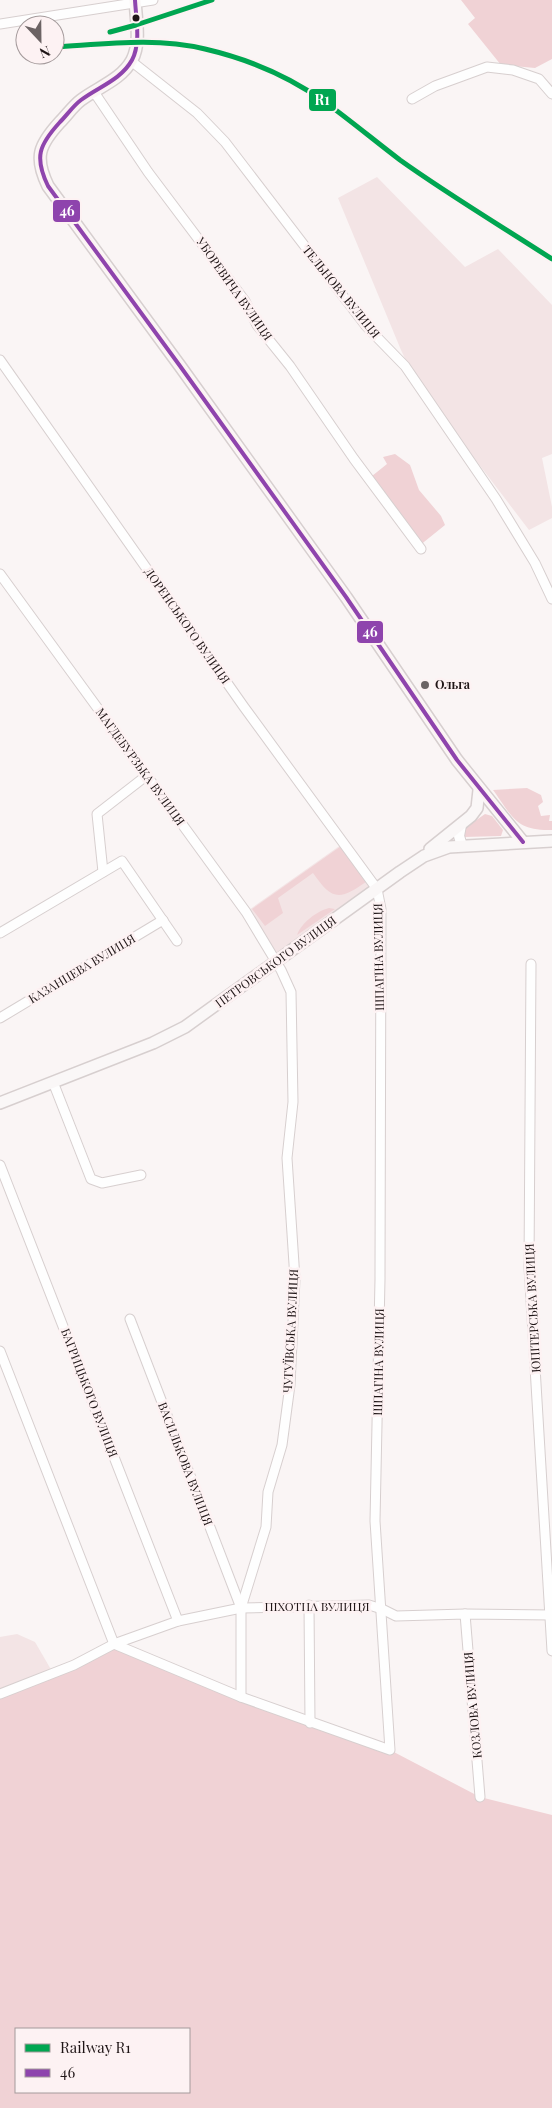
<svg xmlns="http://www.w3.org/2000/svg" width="552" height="2108" viewBox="0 0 552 2108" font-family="'Playfair Display',serif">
  <rect width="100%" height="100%" fill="#faf5f5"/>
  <g fill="#f3e4e5">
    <polygon points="377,177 465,267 498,249 552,305 552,454 542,458 552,507 552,518 529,530 416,382 401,350 338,198"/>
    <polygon points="345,842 376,886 273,958 246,912"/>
    <polygon points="17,1634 35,1642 53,1673 0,1694 0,1637"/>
  </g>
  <g fill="#f0d2d5" fill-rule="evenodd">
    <polygon points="461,0 552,0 552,59 535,68 501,65 468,24 475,18"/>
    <polygon points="395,454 410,465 419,490 441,516 445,525 419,546 372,476 387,464 383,457"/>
    <path d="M 527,788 L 541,795 L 543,802 L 538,806 L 541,816 L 550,815 L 549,821 L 552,821 L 552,830 C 515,831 513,817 493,790 Z"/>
    <polygon points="485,814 492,816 503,830 501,836 464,837 465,828"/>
    <path d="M 344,844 L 369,880 C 340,900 333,902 313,873 L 278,898 L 283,913 L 265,926 L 252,909 Z"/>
    <path d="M 329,908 L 335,909 L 297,935 C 301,923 317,911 329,908 Z"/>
    <path d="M 114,1644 L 390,1750 L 480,1797 L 552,1815 L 552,2108 L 0,2108 L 0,1694 ZM 16,2029 L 189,2029 L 189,2092 L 16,2092 Z"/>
  </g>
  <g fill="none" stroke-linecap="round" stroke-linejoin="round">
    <g stroke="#d7cfcf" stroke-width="11">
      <g id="minor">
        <polyline points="0,24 153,0"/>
        <polyline points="131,61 197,113 225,142 366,326 405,366 496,499 535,563 552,599"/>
        <polyline points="94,92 148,172 245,301 257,325 290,366 354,459 421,549"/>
        <polyline points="412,99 435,86 487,67 513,70 539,79 552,94"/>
        <polyline points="0,360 244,707 377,889 381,909 380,1279 375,1521 390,1750 241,1697 114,1644 0,1351"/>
        <polyline points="0,574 246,912 281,970 291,992 293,1102 287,1158 295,1279 290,1385 282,1445 268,1492 266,1527 241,1608 241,1697"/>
        <polyline points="103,872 97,814 146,776"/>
        <polyline points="0,933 122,861 177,941"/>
        <polyline points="531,964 529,1267 552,1651"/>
        <polyline points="0,1018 163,920"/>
        <polyline points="53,1082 91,1179 102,1183 141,1175"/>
        <polyline points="0,1165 178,1621"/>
        <polyline points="130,1319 241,1608"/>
        <polyline points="309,1605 310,1723"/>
        <polyline points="465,1614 480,1797"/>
        <polyline points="0,1694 74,1665 114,1644 178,1621 241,1608 369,1605 382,1609 396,1616 465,1614 552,1615"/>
      </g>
    </g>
    <g stroke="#d7cfcf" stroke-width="12">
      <polyline id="tertiary" points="461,825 459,836 462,846"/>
    </g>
    <g stroke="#d7cfcf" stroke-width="14">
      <g id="secondary">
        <path d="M 135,0 C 136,19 141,43 132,60 C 121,80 98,87 81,100 C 73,106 67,115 60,122 C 39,145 34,157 48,186 L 180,366 L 346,597 L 457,760 L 523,842"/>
        <polyline points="430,849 471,816 477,808 479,790"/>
        <polyline points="0,1103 153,1043 185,1027 400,872 424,856 449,847 552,841"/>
      </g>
    </g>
    <use href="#minor" stroke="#fefefe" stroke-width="9"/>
    <use href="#tertiary" stroke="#fefefe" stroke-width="10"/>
    <use href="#secondary" stroke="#faf7f7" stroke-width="11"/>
    <g stroke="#fdf2f3" stroke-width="8">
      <path id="bus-1" d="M 135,0 C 136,19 141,43 132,60 C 121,80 98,87 81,100 C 73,106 67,115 60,122 C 39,145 34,157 48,186 L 180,366 L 346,597 L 457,760 L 523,842"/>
    </g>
    <use href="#bus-1" stroke="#8e44ad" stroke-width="4"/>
    <g stroke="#fdf2f3" stroke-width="9">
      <g id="rail-1">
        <polyline points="110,32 136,25 212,0"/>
        <path d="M 55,47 C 105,44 156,37 205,49 C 248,59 290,77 325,102 C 351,121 375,141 400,160 C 449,195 501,226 552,259"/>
      </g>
    </g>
    <use href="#rail-1" stroke="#00a651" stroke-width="5"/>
  </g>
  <circle fill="#1f1516" stroke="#fdf2f3" stroke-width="2" cx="136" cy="18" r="4.5"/>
  <circle fill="#6c6364" stroke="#fdf2f3" stroke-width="2" cx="425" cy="685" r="5"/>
  <g text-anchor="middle" stroke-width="5" stroke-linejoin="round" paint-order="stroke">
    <g font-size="12" fill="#1f1516" stroke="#fdf2f3">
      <text transform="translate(234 289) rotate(55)" y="4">УБОРЕВИЧА ВУЛИЦЯ</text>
      <text transform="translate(341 292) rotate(51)" y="4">ТЕЛЬНОВА ВУЛИЦЯ</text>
      <text transform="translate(187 626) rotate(55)" y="4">ДОРЕНСЬКОГО ВУЛИЦЯ</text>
      <text transform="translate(140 767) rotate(54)" y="4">МАГДЕБУРЗЬКА ВУЛИЦЯ</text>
      <text transform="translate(379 957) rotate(-91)" y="4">ШПАГІНА ВУЛИЦЯ</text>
      <text transform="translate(276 962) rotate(-36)" y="4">ПЕТРОВСЬКОГО ВУЛИЦЯ</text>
      <text transform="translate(82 969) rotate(-31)" y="4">КАЗАНЦЕВА ВУЛИЦЯ</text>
      <text transform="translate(533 1308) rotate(-93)" y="4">ЮПІТЕРСЬКА ВУЛИЦЯ</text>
      <text transform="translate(291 1331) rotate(-87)" y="4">ЧУГУЇВСЬКА ВУЛИЦЯ</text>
      <text transform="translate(379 1362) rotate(-89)" y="4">ШПАГІНА ВУЛИЦЯ</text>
      <text transform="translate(89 1393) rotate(69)" y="4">БАГРИЦЬКОГО ВУЛИЦЯ</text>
      <text transform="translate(185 1464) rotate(69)" y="4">ВАСИЛЬКОВА ВУЛИЦЯ</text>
      <text x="317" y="1611">ПІХОТНА ВУЛИЦЯ</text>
      <text transform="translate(473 1705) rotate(-95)" y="4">КОЗЛОВА ВУЛИЦЯ</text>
    </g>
    <g font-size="12" font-weight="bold" fill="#1f1516" stroke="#fdf2f3" text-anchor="start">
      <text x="435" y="689">Ольга</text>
    </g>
  </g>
  <g stroke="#fdf2f3" stroke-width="2">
    <rect x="308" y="88" width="29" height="24" rx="5" fill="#00a651"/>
    <rect x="52" y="199" width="29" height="24" rx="5" fill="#8e44ad"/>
    <rect x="356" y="620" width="28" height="24" rx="5" fill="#8e44ad"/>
  </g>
  <g font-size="14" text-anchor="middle" font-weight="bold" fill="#fff">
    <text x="322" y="105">R1</text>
    <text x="67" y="216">46</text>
    <text x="370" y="637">46</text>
  </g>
  <rect x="15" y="2028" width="175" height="65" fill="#fdf2f3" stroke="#a49a9b"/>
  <rect x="25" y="2044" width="25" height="8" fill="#00a651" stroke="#a49a9b"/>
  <text x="60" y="2053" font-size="15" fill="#1f1516">Railway R1</text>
  <rect x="25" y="2069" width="25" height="8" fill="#8e44ad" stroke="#a49a9b"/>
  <text x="60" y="2078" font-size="15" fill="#1f1516">46</text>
  <g transform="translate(40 40) rotate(158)"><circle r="24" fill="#fdf2f3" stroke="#a49a9b"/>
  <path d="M0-4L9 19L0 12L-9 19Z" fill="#6c6364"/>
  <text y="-8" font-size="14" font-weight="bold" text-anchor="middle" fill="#1f1516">N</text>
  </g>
</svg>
